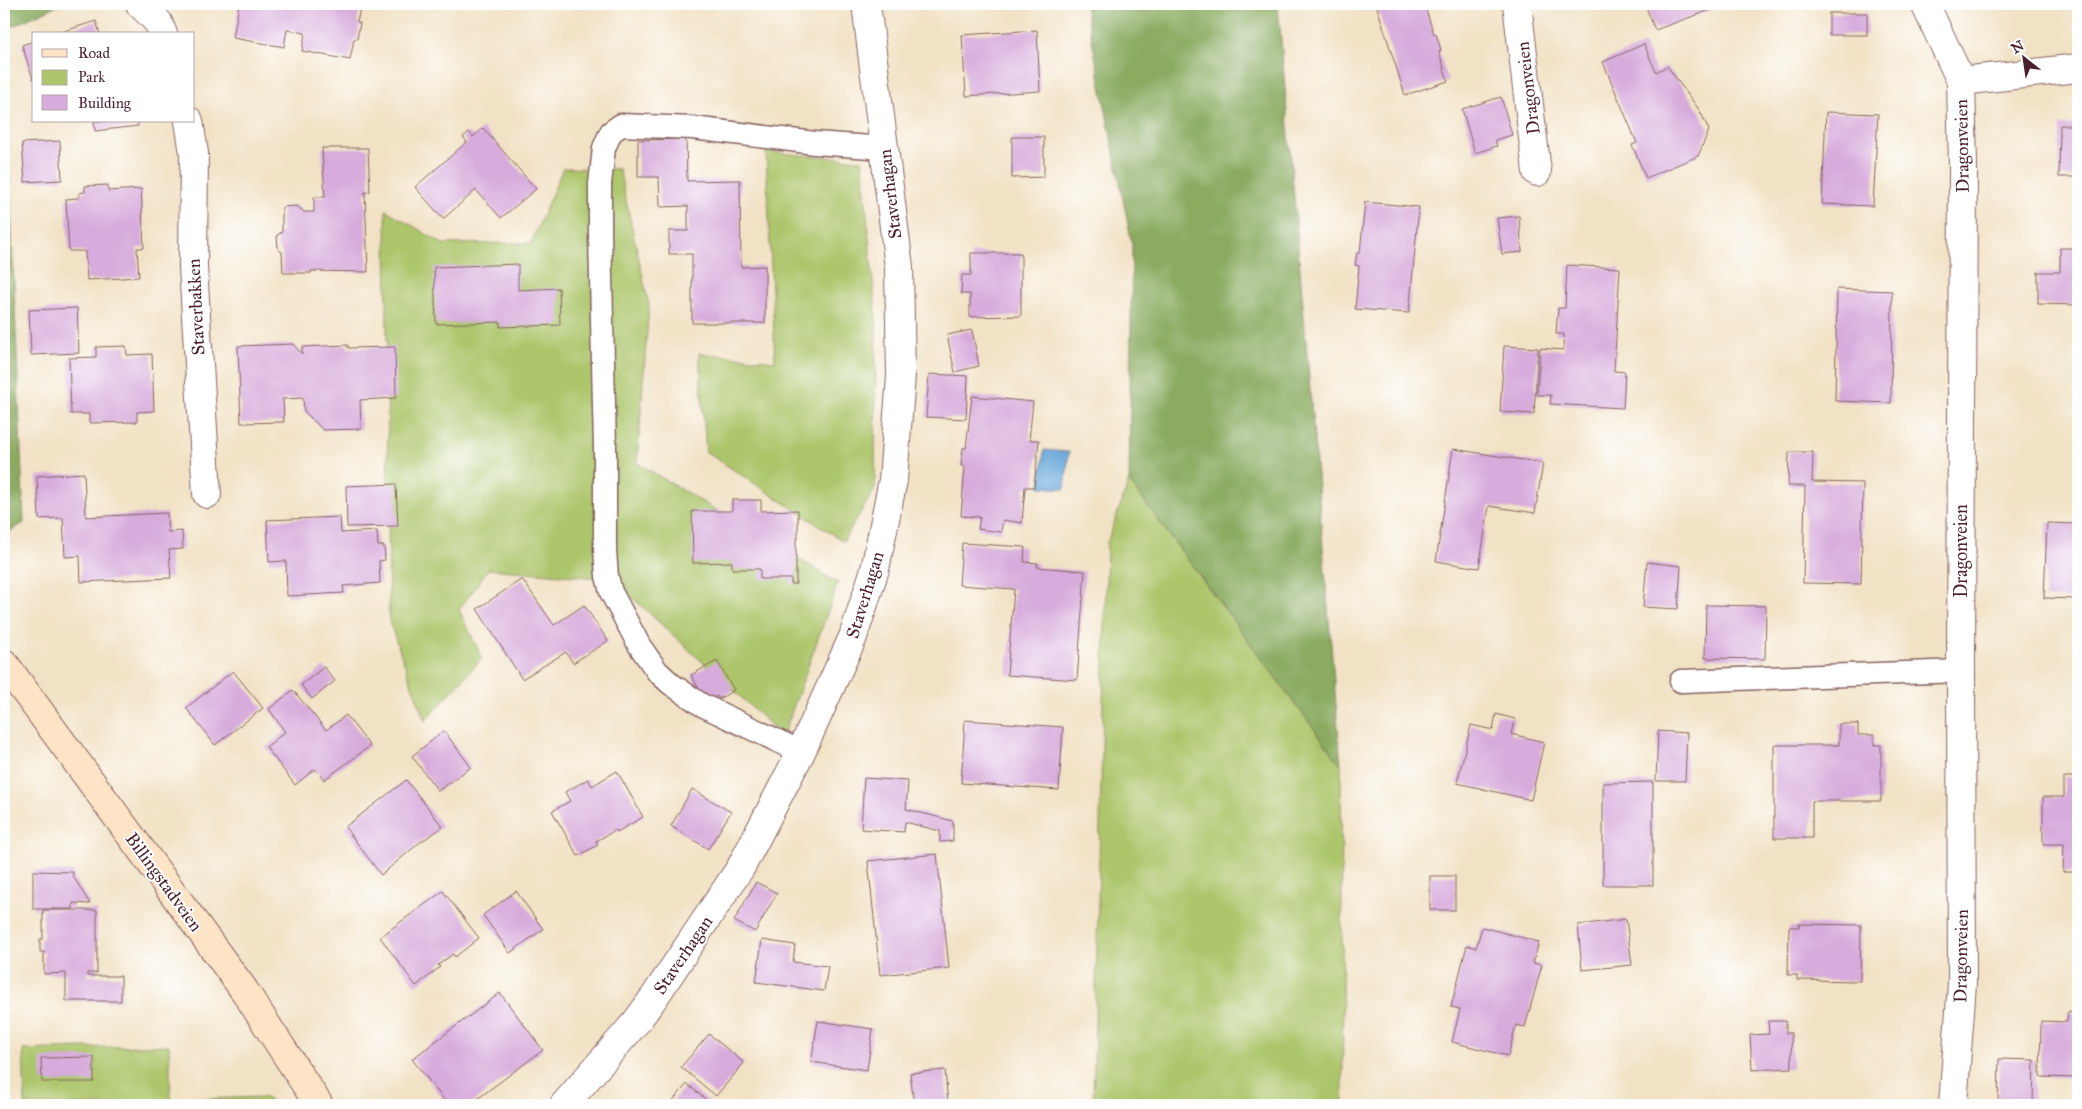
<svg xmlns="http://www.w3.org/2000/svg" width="2082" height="1109" viewBox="0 0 2082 1109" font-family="'IM FELL Great Primer',serif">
  <rect width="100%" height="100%" fill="#fff"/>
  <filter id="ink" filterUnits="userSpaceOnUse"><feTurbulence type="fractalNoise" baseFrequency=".02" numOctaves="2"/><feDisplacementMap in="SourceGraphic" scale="10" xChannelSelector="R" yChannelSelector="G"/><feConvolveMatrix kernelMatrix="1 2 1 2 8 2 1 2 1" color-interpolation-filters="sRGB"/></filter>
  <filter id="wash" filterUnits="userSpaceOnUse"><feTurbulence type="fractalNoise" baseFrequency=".0096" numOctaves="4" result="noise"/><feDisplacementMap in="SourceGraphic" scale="20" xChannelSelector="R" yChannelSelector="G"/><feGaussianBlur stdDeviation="1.12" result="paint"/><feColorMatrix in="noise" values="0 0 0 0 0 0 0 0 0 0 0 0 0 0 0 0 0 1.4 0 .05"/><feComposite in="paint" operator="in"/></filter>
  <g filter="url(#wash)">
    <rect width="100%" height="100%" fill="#f2e2c5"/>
    <g fill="#adc66c" stroke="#7c724c">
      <polygon points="766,152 862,160 876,316 875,489 843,541 706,452 699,353 775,361"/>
      <polygon points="563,168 619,169 649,305 637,463 838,583 783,736 612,579 488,569 459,610 482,658 425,721 389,621 386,210 443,244 531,243"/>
      <polygon points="1129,481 1341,765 1343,1105 1093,1105 1107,543"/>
      <polygon points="169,1045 171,1100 264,1097 276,1105 25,1105 23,1050"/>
    </g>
    <g fill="#8aab60" stroke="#6a6546">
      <polygon points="4,4 61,4 4,30"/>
      <polygon points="1085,4 1278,4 1341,765 1129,481 1132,245"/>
      <polygon points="4,129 8,139 24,523 4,535"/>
    </g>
    <polygon fill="#63a6d8" stroke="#566282" points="1044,450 1069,452 1065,489 1040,487"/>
    <g id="blocks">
      <g fill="#d7abdb">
        <polygon points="239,4 361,4 357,22 360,23 357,39 354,39 350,60 302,51 305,33 287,30 284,47 233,38"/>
        <polygon points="1376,4 1424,4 1434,34 1436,34 1441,50 1439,52 1448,81 1405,95"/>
        <polygon points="1645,4 1718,4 1719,7 1655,30"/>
        <rect x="1829" y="13" width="38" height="22"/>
        <polygon points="96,21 100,34 58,34 58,33"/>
        <polygon points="1037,30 1040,91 966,96 962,35"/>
        <polygon points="34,41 34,79 33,79 22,45"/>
        <polygon points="1644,44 1656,72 1667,66 1700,111 1709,130 1698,156 1646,178 1632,145 1637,143 1603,62"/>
        <polygon points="1501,97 1512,135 1495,140 1497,146 1475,153 1462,109"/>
        <polygon points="1826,112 1878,114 1873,206 1822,204"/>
        <polygon points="94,121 138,121 138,126 95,131"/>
        <polygon points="2060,125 2078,125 2078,177 2059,177"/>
        <polygon points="483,128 536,189 501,218 476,190 443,219 415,187 467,142 463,137 469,132 473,137"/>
        <polygon points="1012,137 1044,137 1044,177 1012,178"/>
        <polygon points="686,139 687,181 740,180 741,267 765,266 765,323 692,323 692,254 669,254 669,231 688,231 688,206 660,207 659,177 638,177 638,140"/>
        <polygon points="60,141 62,180 25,182 22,143"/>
        <polygon points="322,148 368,148 370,192 365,192 368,272 311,271 311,273 283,273 282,252 278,249 277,235 282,232 282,207 297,206 304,212 314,212 314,197 325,197"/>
        <polygon points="108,185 108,191 141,189 144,248 137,248 139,277 87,280 85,252 83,251 69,251 66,199 79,198 79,193 85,192 85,186"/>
        <polygon points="1365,202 1419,207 1409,313 1355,309 1359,266 1355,265 1357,253 1360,253"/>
        <polygon points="1519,216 1522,252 1502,254 1497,218"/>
        <polygon points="2060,248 2078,248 2078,305 2038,304 2038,272 2060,272"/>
        <polygon points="971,253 1021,253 1021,316 970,317 970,294 961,294 962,275 971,275"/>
        <polygon points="518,264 518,290 559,288 560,325 500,327 500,322 436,324 434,267"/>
        <polygon points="1567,265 1620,268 1614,371 1625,372 1623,408 1550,404 1551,395 1537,395 1540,348 1563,350 1564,334 1556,334 1558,308 1565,308"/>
        <polygon points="1837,289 1892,291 1891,403 1835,401"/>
        <polygon points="77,308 79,353 31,355 29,310"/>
        <polygon points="972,330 979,366 955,372 947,335"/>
        <polygon points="293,344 302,354 302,347 348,345 348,348 395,347 396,398 360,400 361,429 323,430 304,411 303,398 283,399 284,422 241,423 238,346"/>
        <polygon points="126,346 127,355 152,354 154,411 137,412 137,422 89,423 89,414 71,414 69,358 96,357 96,347"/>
        <polygon points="1504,346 1538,348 1534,414 1500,412"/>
        <polygon points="929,374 968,376 966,419 926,417"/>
        <polygon points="972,396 1033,402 1029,440 1039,440 1034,487 1025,487 1022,523 1003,520 1001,532 978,529 980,517 961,516 965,466 961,466 963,448 966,448"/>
        <polygon points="1453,449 1543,463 1535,513 1489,506 1479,568 1436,561"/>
        <polygon points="1789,452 1813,452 1812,482 1863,483 1861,584 1803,583 1805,486 1788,486"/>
        <polygon points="84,473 86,517 167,513 168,532 182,531 183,549 169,550 171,578 81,582 80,556 65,557 63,518 39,519 37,476"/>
        <polygon points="396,484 398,526 347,527 346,486"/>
        <polygon points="732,500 761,500 761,511 798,510 798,539 796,539 796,584 791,584 791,579 760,579 760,569 732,569 732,562 693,563 692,511 732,511"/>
        <polygon points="340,517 341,533 377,531 378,546 384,546 385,560 379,561 380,583 343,586 344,593 287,596 286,561 269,562 267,520"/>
        <polygon points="2047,523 2078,524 2078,599 2044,598"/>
        <polygon points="962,543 1025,547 1024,562 1038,563 1037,567 1085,571 1077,680 1007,675 1014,589 959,585"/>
        <polygon points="1647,562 1681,566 1678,609 1643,607"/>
        <polygon points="522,579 554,625 584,605 608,641 573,663 566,652 522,679 477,609"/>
        <polygon points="1706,605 1766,606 1765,659 1705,658"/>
        <polygon points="717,661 734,690 719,699 717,696 708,701 703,696 691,675"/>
        <polygon points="324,667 335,681 312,699 301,685"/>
        <polygon points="233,671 263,708 215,745 186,708"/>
        <polygon points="293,690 326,730 346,715 370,746 324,780 315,769 295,785 266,747 285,732 269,709"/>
        <polygon points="1496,714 1515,719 1511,734 1544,742 1531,800 1457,783 1471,725 1493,730"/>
        <polygon points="965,720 1063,727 1059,790 961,783"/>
        <polygon points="1839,724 1858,724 1858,735 1874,735 1874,745 1881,745 1881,801 1812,801 1812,838 1774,838 1774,745 1839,745"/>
        <polygon points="444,731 471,767 438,791 412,756"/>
        <polygon points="1658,731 1687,733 1685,781 1656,781"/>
        <polygon points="617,771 643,817 617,832 616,830 596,841 598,845 578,856 552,811 570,801 565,792 588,779 592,786"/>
        <polygon points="2064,777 2078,777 2078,872 2063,872 2064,844 2043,844 2043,797 2064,797"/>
        <polygon points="864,778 908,781 906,809 953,821 953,841 940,842 940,831 905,822 904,832 861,829"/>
        <polygon points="406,780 443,827 419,843 381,875 345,827"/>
        <polygon points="1653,782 1653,885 1603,885 1603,783"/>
        <polygon points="692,789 731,812 708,849 671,826"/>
        <polygon points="937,854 949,968 880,975 868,861"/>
        <polygon points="33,871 73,872 73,876 90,904 73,903 73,909 33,909"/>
        <rect x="1430" y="876" width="25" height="34"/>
        <polygon points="756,882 777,893 755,932 734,921"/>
        <polygon points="443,891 479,938 455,957 453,954 438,965 440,967 416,986 380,937"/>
        <polygon points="516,891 543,929 510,953 483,915"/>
        <polygon points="43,910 97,910 97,973 87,973 87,976 121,976 121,1001 66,1001 66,973 44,974 44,952 40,952 40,939 43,939"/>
        <polygon points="1626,919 1632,965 1582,970 1578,925"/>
        <polygon points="1799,924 1861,925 1860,981 1797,980 1797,975 1788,975 1789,927 1799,927"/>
        <polygon points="1482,927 1539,942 1533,963 1542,965 1525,1027 1516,1025 1508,1056 1452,1042 1460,1009 1451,1007 1467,945 1476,948"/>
        <polygon points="762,940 795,945 793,962 828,966 824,991 756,982"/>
        <polygon points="500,993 543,1050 469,1105 448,1105 412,1059"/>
        <polygon points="2068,1012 2078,1013 2078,1078 2040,1077 2041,1021 2067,1022"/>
        <polygon points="818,1021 873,1029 867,1070 811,1062"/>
        <polygon points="1768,1021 1786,1021 1786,1033 1791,1033 1792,1068 1752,1070 1750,1035 1769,1034"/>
        <polygon points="709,1034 744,1063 716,1096 681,1067"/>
        <polygon points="94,1057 94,1082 42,1082 41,1058"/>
        <polygon points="1999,1059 2034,1060 2033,1105 1998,1105"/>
        <polygon points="945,1070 948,1105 914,1105 910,1073"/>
        <polygon points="687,1084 713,1105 669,1105"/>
      </g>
    </g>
  </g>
  <g filter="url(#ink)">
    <use href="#blocks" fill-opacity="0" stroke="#856361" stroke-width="1"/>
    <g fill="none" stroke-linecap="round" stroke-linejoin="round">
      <g stroke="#856361" stroke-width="25">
        <g id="lane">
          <polyline points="1681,681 1961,671"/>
          <polyline points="801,752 702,705 671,684 657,671 639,645 611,592 607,576 605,550 605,448 600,234 600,184 604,148 611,132 621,125 693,128 815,143 885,148"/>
        </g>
      </g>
      <g stroke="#856361" stroke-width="30">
        <g id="street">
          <polyline points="140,4 158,22 163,34"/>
          <polyline points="1517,4 1537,172"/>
          <polyline points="1925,4 1961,81 1963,166 1961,671 1962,984 1953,1105"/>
          <polyline points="1961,81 2078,68"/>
          <polyline points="189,121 194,153 193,267 207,494"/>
          <polyline points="564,1105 637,1021 655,996 741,867 801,752 853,637 875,569 893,480 901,376 899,267 866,4"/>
        </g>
      </g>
      <g stroke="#856361" stroke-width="30">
        <polyline id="secondary" points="4,663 244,990 319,1105"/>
      </g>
      <use href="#lane" stroke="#fff" stroke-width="22"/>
      <use href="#street" stroke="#fff" stroke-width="28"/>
      <use href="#secondary" stroke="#fee4c6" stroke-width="28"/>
    </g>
  </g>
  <g text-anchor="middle" stroke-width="4" stroke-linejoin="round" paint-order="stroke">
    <g font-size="18" fill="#4a1f2b" stroke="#fff">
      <text transform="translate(1528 88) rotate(-97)" y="6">Dragonveien</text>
      <text transform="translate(1962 146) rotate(-91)" y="6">Dragonveien</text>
      <text transform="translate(890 194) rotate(-97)" y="6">Staverhagan</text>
      <text transform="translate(196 307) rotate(-93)" y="6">Staverbakken</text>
      <text transform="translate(1961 551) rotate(-90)" y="6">Dragonveien</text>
      <text transform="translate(865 595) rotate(-73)" y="6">Staverhagan</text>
      <text transform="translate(164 882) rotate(54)" y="6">Billingstadveien</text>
      <text transform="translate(683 955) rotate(-56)" y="6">Staverhagan</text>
      <text transform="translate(1961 956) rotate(-89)" y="6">Dragonveien</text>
    </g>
  </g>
  <rect width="2082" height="1109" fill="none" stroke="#fff" stroke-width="20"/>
  <rect x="32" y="32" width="162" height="90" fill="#ffffff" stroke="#b7a5aa"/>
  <rect x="42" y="49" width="25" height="8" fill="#fee4c6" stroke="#b7a5aa"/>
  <text x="78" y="58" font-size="15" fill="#4a1f2b">Road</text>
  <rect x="42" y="70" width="25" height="15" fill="#adc66c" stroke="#b7a5aa"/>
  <text x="78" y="82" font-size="15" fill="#4a1f2b">Park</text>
  <rect x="42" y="95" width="25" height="15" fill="#d7abdb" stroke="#b7a5aa"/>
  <text x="78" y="108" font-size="15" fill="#4a1f2b">Building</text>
  <g transform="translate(2024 58) rotate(330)" stroke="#ffffff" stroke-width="4" paint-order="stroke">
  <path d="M0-4L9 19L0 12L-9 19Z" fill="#4a1f2b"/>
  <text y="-8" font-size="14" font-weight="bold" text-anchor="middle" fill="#4a1f2b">N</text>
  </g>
</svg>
